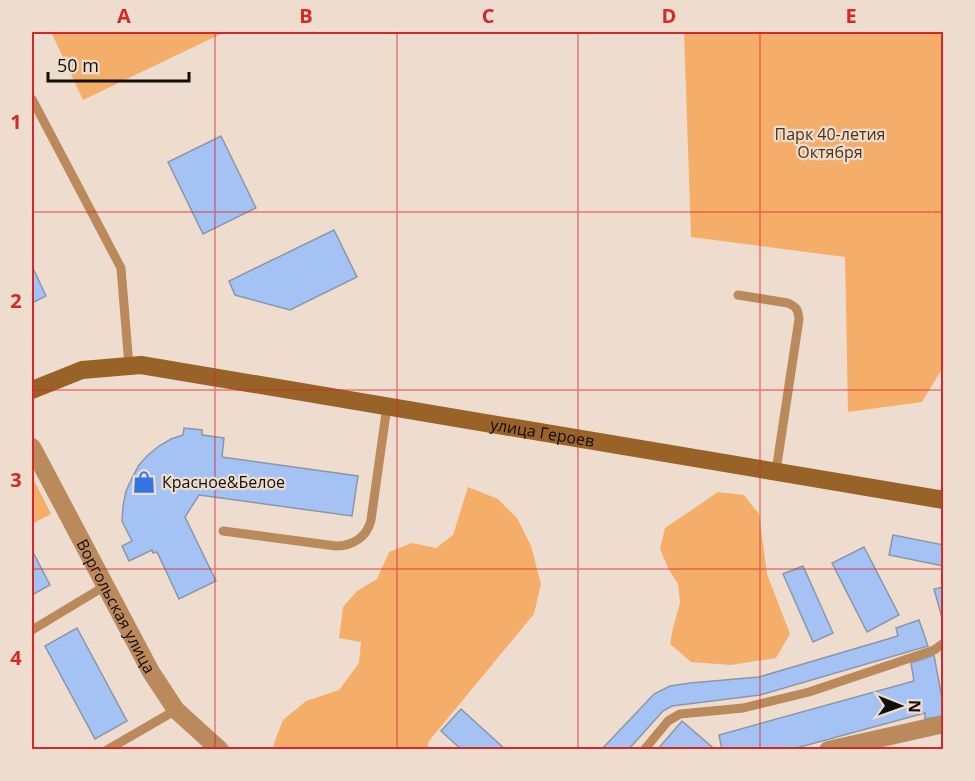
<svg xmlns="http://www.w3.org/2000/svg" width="975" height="781" viewBox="0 0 975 781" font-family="'Open Sans',sans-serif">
  <rect width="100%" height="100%" fill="#eeddcf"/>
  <g fill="#f5ae6a">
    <polygon points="51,32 225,32 83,100"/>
    <polygon points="684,32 943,32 943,367 922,402 848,412 845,257 691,237"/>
    <polygon points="32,476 51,514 32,524"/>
    <polygon points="468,487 498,499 517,518 531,546 541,584 534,614 429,741 427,749 274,749 274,743 283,720 306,701 339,690 359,663 361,642 339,638 343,607 357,591 377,579 389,552 412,543 436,548 453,535"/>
    <polygon points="718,492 744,495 759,514 767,574 790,634 776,658 731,665 691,662 670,644 673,628 680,603 678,584 668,568 660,549 665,528"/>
  </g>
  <g fill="#a4c2f3" stroke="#8c96a7" stroke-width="1.5">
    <polygon points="221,136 256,208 203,234 168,162"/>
    <polygon points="334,230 357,277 290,310 235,295 229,281"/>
    <polygon points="32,266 46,296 32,303"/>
    <polygon points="184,428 202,430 202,435 224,438 222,457 358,476 352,516 199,495 185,517 216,581 179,599 157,552 153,553 152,550 129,561 122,546 132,541 122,521 123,506 126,491 132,478 139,465 148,455 159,446 171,439 183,435"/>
    <polygon points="893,535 944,545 944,566 889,555"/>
    <polygon points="864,547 899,615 867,632 832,563"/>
    <polygon points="34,554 50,585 32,595 32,555"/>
    <polygon points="803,566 833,633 813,642 783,574"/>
    <polygon points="944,587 944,625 934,589"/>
    <polygon points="919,620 928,646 760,695 672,706 663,711 628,750 601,750 654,694 670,686 690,683 759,677 898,636 896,628"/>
    <polygon points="77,628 127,721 95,739 45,646"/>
    <polygon points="934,655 944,709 944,716 925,719 925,713 789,750 722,750 719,735 914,681 911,663"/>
    <polygon points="461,709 506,750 462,750 441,731"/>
    <polygon points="682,721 712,747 710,750 657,750"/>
  </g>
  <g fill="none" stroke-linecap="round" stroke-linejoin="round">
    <g stroke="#ba895c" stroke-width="9">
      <polyline points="32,99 121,268 129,366"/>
      <path d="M 738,295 L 788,303 C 797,307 798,310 799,319 L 776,471"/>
      <path d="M 223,531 L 336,546 C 353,546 367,537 371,520 L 387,406"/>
      <polyline points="32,630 105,586"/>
      <polyline points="107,750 176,710"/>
      <polyline points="644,750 668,721 680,714 743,708 809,692 934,650 944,643"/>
    </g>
    <g stroke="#ba895c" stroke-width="18">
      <path id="s1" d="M 32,447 L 151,672 L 176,710 L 220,750"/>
      <polyline points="828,750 944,724"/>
    </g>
    <path stroke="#996228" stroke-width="18" id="s2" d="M 32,390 L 82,370 L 141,365 L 944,500"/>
  </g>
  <path fill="none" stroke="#d62828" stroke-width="1.5" stroke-opacity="0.55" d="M 215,32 L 215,750M 397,32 L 397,750M 578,32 L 578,750M 760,32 L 760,750M 32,212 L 944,212M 32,390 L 944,390M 32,569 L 944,569"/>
  <defs>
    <g id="shop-bare" transform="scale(1.8)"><path d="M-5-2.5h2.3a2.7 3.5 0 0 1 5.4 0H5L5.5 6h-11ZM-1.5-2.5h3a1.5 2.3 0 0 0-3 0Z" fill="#3374e2" stroke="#eeddcf" stroke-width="2.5" paint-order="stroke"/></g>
  </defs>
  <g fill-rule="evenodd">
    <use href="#shop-bare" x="144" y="482"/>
  </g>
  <g text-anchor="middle" stroke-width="4.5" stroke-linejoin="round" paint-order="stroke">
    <g font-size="16" fill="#4f3011" stroke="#eeddcf">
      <text x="830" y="140">Парк 40-летия<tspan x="830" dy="18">Октября</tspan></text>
    </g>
    <g font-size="16" fill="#140e09" stroke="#eeddcf">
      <text dy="6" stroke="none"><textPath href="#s2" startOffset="520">улица Героев</textPath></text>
      <text dy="6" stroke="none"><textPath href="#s1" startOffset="180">Воргольская улица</textPath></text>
    </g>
    <g font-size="16" fill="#140e09" stroke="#eeddcf" text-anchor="start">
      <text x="162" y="488">Красное&amp;Белое</text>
    </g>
  </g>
  <rect width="975" height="781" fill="none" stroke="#eeddcf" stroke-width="66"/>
  <g transform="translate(900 706) rotate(91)" stroke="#eeddcf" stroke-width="4.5" paint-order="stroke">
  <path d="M0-4.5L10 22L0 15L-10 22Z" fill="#140e09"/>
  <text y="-9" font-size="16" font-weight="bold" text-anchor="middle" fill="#140e09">N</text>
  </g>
  <path d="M48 72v9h141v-9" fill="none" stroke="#140e09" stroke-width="3"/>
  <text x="57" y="72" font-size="18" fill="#140e09" stroke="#eeddcf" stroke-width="4.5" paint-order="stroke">50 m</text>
  <rect x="33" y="33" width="909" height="715" fill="none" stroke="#d62828" stroke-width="2"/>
  <g font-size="20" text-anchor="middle" font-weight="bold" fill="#d62828">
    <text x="124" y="23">A</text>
    <text x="306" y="23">B</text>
    <text x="488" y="23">C</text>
    <text x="669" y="23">D</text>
    <text x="851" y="23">E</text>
    <text x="16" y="129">1</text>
    <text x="16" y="308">2</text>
    <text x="16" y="487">3</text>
    <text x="16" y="665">4</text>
  </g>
</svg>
